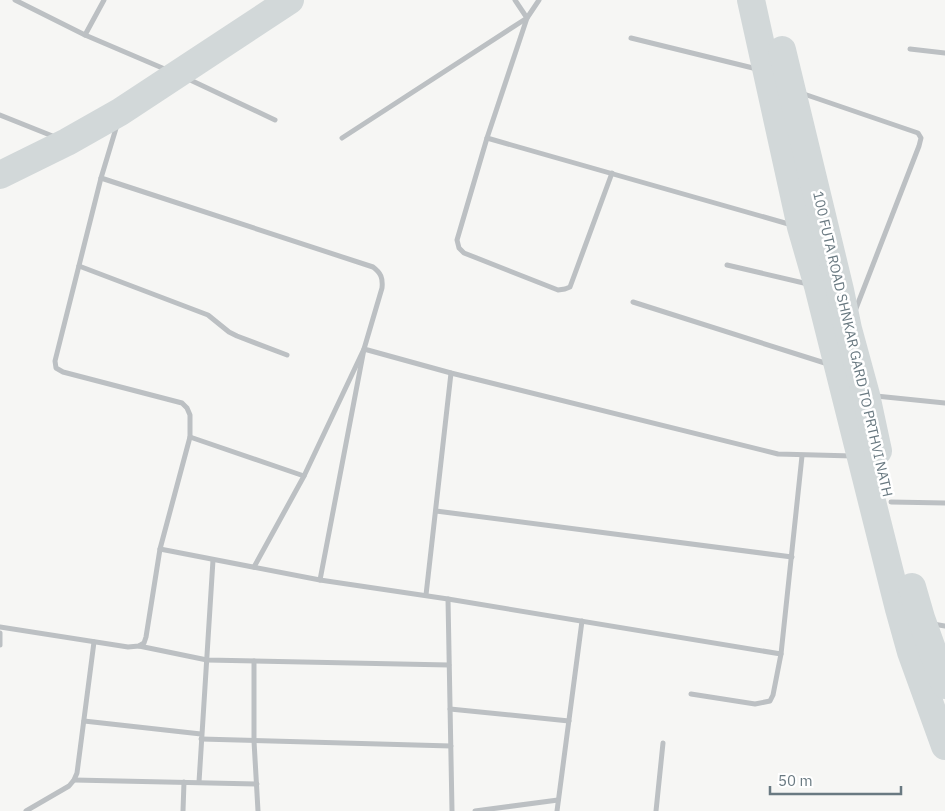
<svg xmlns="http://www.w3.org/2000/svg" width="945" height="811" viewBox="0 0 945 811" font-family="'IBM Plex Sans',sans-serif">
  <rect width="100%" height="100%" fill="#f6f6f4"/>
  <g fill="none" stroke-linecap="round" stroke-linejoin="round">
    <g stroke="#bcc0c3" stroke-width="5">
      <polyline points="15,0 85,35 167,70"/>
      <polyline points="539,0 527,18 487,138 457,240 459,248 464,253 558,290 565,289 570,287 612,173"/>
      <polyline points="85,35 104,0"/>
      <polyline points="631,38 757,69"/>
      <polyline points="910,49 945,53"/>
      <polyline points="186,78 275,120"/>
      <polyline points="801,93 918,133 921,138 919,146 855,311"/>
      <polyline points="0,115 55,137"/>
      <polyline points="342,138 527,18 515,0"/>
      <polyline points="487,138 792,225"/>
      <path d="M 101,178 L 373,267 C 381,273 383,278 382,288 L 364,349 L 320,580 L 448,599 L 781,654"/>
      <polyline points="727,265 808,284"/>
      <polyline points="79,266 208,315 229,332 237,336 287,355"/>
      <polyline points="633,302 828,364"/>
      <polyline points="876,396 945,403"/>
      <polyline points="190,437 304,476"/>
      <polyline points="891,502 945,503"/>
      <polyline points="436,511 792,557"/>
      <polyline points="160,549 320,580"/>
      <polyline points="254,567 304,476 364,349 451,373 778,454 853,456"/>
      <polyline points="426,595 451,373"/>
      <polyline points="448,599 452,811"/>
      <polyline points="933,624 945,626"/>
      <polyline points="0,627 128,647 139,646 144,643 146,637 160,549 190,437 190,415 187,408 182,403 63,372 56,368 55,361 101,178 117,125"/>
      <polyline points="0,633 0,645"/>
      <polyline points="139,646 207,660 449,665"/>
      <polyline points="254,661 254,741 258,811"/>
      <polyline points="691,694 755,704 770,701 773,695 781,654 802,456"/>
      <polyline points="450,709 569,721"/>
      <polyline points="84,721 201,734"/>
      <polyline points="201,739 451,746"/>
      <polyline points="74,780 257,784"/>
      <polyline points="199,782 213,560"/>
      <polyline points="26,811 69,786 74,780 77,773 94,642"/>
      <polyline points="183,811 184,782"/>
      <polyline points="475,811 558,800"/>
      <polyline points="557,811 582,621"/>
      <polyline points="656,811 663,743"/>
    </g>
    <g stroke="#d2d8d9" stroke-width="28">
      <polyline points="751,0 801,227 818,286 899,609 911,652 945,746"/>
      <polyline points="782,50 840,290 848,329 866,395 878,451"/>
      <polyline points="0,175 67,142 120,112 290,0"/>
      <polyline points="912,587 921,618 945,685"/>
    </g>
  </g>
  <g text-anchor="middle" stroke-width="5" stroke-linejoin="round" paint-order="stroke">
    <g font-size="14" fill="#697981" stroke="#fff">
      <text transform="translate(853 344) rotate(77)" y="5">100 FUTA ROAD SHNKAR GARD TO PRTHVI NATH</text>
    </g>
  </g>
  <path d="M770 786v8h131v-8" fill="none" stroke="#697981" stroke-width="2.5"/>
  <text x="778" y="786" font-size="15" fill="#697981" stroke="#ffffff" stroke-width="4" paint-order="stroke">50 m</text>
</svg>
